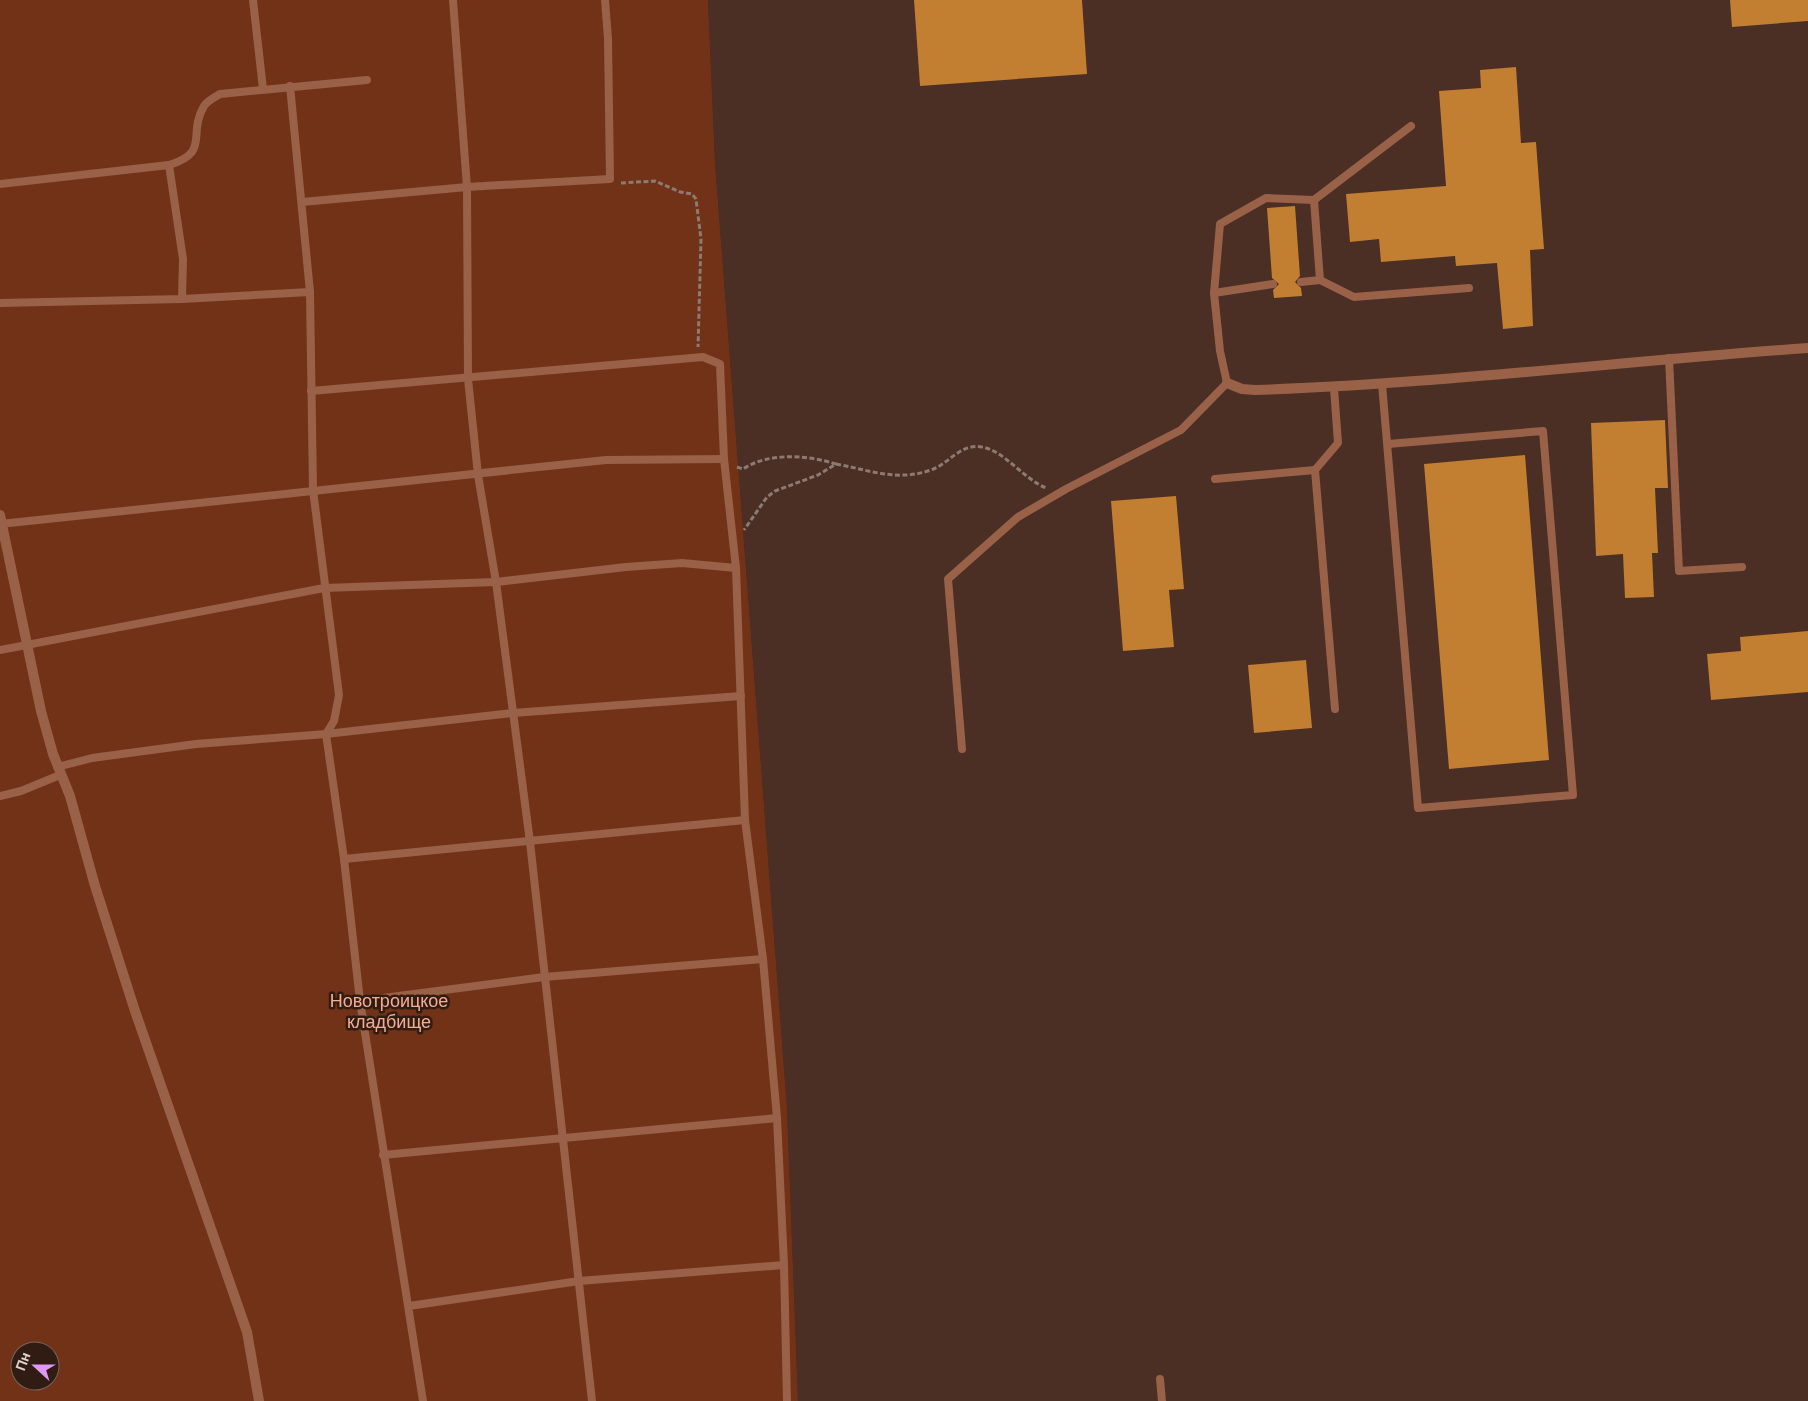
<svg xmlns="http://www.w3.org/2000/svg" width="1808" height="1401" viewBox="0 0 1808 1401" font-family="'Work Sans',sans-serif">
  <rect width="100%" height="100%" fill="#3c251d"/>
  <polygon fill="#4b2e24" points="708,0 1808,0 1808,1401 798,1401 787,1107 715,162"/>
  <path fill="#723217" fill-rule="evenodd" d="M 0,0 L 708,0 L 715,162 L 787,1107 L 798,1401 L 0,1401 ZM 20,1351 L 50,1351 L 50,1381 L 20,1381 Z"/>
  <g fill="#c27e31">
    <polygon points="914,0 1082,0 1087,74 920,86"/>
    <polygon points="1730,0 1808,0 1808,21 1732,27"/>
    <polygon points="1516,67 1521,143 1536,142 1544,249 1530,250 1533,326 1503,329 1497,263 1456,266 1455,256 1381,262 1379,239 1350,242 1346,194 1446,186 1439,91 1481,88 1480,70"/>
    <polygon points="1295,206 1300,276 1295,282 1301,288 1302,296 1274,298 1273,290 1279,284 1272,278 1267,208"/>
    <polygon points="1665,420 1668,488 1655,488 1658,553 1652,553 1654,597 1625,598 1623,554 1596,556 1591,423"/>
    <polygon points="1525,455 1549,760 1449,769 1424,464"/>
    <polygon points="1176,496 1184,589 1169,590 1174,647 1123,651 1111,501"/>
    <polygon points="1808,631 1808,692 1711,700 1707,654 1741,651 1740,637"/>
    <polygon points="1306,660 1312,728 1254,733 1248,665"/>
  </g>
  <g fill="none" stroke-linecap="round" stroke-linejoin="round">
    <g stroke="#8d7a73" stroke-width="3" stroke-dasharray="5 2.5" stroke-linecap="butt">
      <polyline points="621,183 655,181 680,192 692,194 696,199 701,239 698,347"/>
      <path d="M 836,464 C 869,470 897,482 931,470 C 949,464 960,443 982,447 C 1003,450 1024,479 1046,488"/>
      <path d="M 737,467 L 743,469 C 769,452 807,455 836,464 L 818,475 L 775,491 L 767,497 L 744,530"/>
    </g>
    <g stroke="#996148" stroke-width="8">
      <polyline points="253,0 263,89"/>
      <polyline points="453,0 467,187 468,379 478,475 496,582 530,842 592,1401"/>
      <polyline points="290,86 310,292 313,490 339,695 334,721 326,734 344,859 360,1001 423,1401"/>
      <path d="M 169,165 C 211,152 187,135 204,106 C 207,101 215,97 220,94 L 367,80"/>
      <polyline points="0,184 169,165 183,259 182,299"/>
      <polyline points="1314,200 1320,280"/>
      <polyline points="302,202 467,187 610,179 608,39 605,0"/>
      <polyline points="1301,282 1320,280 1354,297 1469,288"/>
      <polyline points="1273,284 1214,293 1220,224 1266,198 1314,200 1411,126"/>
      <polyline points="0,303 182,299 310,292"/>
      <polyline points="1669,358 1679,571 1742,567"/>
      <polyline points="1382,384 1418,808 1573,795 1543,431 1388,444"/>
      <polyline points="311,391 703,357 720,364 724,459 736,568 745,820 763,959 777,1118 784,1265 787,1401"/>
      <polyline points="1315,470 1335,709"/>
      <polyline points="1215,479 1315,470 1338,443 1334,388"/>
      <polyline points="0,524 606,460 724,459"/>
      <polyline points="0,650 324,588 496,582 626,567 682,563 736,568"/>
      <polyline points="962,749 948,579 1018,517 1066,489 1181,430 1227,383 1220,351 1214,293"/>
      <polyline points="57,767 92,758 196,744 326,734 513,713 741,696"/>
      <polyline points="0,796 21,791 60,775"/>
      <polyline points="344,859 745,820"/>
      <polyline points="360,1001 544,977 763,959"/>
      <polyline points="383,1155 777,1118"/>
      <polyline points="409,1306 579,1281 784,1265"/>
      <polyline points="1160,1379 1162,1401"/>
    </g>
    <g stroke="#996148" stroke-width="10">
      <path d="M 1227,383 L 1242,389 L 1255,390 C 1440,384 1624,361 1808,348"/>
      <polyline points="0,515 41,711 53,754 70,796 95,886 135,1011 247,1332 259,1401"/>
    </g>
  </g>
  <g text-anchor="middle" stroke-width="5" stroke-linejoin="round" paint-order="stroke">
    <g font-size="18" fill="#f4ad92" stroke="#311c14">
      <text x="389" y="1007">Новотроицкое<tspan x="389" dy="21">кладбище</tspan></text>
    </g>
  </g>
  <g transform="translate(35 1366) rotate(291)"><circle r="24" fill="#311c14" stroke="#77645d"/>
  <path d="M0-4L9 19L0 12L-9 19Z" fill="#dd99f4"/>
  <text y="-8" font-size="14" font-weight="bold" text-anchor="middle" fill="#e0d1cb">Пн</text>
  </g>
</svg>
